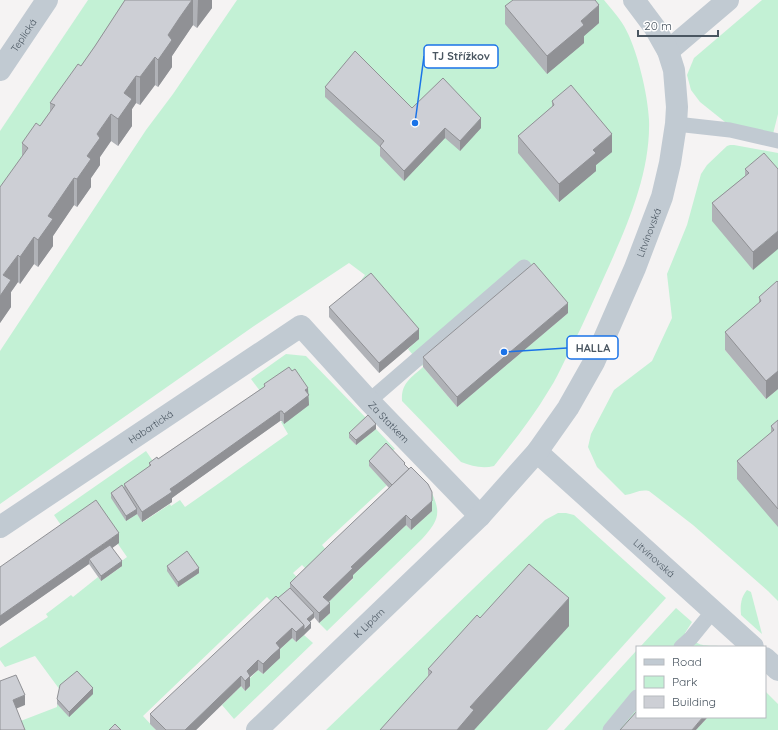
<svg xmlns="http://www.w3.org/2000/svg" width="778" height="730" viewBox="0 0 778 730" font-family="Quicksand,sans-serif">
  <rect width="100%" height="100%" fill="#f5f3f3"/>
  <g fill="#c3f1d5">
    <polygon points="88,0 144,0 0,214 0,131"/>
    <path d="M 237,0 L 604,0 C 611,9 619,17 624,26 C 637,48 648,95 649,120 C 651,180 620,241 596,295 C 586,317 576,339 565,360 C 560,370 555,381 549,390 C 533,417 514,441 494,466 C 482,469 472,466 461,462 L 402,401 C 401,383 411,378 423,367 L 457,407 L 568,313 L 533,272 L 422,366 L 408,349 L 419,339 L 361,282 L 362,279 L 365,275 L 349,263 L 254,326 L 0,504 L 0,351 L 146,130 L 173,94 Z"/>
    <polygon points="762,0 778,0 778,114 773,134 725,122 700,102 691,90 687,75 694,58"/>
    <path d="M 730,145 L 734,145 L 778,153 L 778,300 L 725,350 L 766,399 L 778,389 L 778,604 L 778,601 L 768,591 L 693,525 L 649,491 C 639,489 634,494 625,495 L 597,467 L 588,447 L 591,434 L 614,390 L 652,361 L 672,318 L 667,274 L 687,225 L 701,174 L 707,165 L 727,146 Z"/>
    <path d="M 286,354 L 306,356 L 368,420 L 349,438 L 356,445 L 376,429 L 395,449 L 369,466 L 387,485 L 322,545 L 331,556 L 310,573 L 302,565 L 293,573 L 299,579 L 287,590 L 290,593 L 276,606 L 267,597 L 143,716 L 156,730 L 21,730 L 18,722 L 57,707 L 57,704 L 69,716 L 60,690 L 35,656 L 5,667 L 0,660 L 0,648 L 48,617 L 46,614 L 71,595 L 73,597 L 98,577 L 101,581 L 121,567 L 119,563 L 127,557 L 95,511 L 65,531 L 54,515 L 146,451 L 157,467 L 126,521 L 137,514 L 143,522 L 170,504 L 171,506 L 180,500 L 185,507 C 220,483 254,458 288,434 L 281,422 L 282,421 L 284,423 L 251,379 Z"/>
    <path d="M 430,489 C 442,513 439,520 422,539 L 327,631 L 319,623 L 330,613 L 323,607 L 353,579 L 351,577 L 406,525 L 411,530 L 432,511 Z"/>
    <polygon points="558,513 566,513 574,515 666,598 547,730 326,730 545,520"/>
    <path d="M 747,590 L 751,592 L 762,634 L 741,615 C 740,605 741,597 747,590 Z"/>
    <path d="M 676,608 L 692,622 L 685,633 C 700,647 700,645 719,646 L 721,647 L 640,647 Z"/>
    <polygon points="304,635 313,643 234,719 222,705 241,686 245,691 250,686 247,681 258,670 263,674 280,658 276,653 292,638 296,642"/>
    <polygon points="637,650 637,716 625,730 564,730"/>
    <polygon points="765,691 778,704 778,730 696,730 708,717 765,717"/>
  </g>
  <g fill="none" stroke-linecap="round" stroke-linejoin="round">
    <g stroke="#c1cad2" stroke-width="15">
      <polyline points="676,124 730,130 778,141"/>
      <polyline points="369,401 524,267"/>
      <polyline points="681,647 691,638 713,611"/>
      <polyline points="610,730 637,697"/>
    </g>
    <g stroke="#c1cad2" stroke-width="22">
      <polyline points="668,51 728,0"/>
      <path id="s1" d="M 537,452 L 753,647"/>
      <path id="s2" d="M 0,527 L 301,326 L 369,401 L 480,516"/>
      <polyline points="765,658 778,670"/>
      <path id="s3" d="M 257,730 L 480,516 L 537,452 L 568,408 L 594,362 L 635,268 L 662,197 L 670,163 L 676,124 L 677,107 L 674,70 L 668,51 L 655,28 L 634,0"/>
    </g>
    <path stroke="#c1cad2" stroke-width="22" id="s4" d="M 0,70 L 47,0"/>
  </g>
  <g fill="#b0b2b7">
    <polygon points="125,0 212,0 212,8 197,28 193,25 180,44 172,56 172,67 158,87 155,85 140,105 136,103 132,109 132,126 118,146 111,141 100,157 100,165 91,178 91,187 77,207 74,205 53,236 53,246 38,267 34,264 20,284 18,282 11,292 11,307 0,323 22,157 22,143 40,126 50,112 50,103 81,66 95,46"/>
    <polygon points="505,6 599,23 584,36 584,43 547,74 505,24"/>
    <polygon points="325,87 412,108 481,128 460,151 445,138 404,181 380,156 380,147 325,97"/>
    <polygon points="552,101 612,152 596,165 596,171 559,202 518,153 518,136 552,107"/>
    <polygon points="745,169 778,169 753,270 712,221 712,203 745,176"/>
    <polygon points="778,282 778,389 766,399 725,350 725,332 759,304 759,297"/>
    <polygon points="329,307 419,339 379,373 329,317"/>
    <polygon points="568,313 457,407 423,367 423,357"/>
    <polygon points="264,384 308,395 309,405 284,424 282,421 280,421 176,495 172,498 172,502 142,522 137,514 126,521 111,498 111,493 124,489 124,484 149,467 149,463 158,459 264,387"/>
    <polygon points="778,420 778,527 737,479 737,461 771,433 771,426"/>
    <polygon points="376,429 356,445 349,438 349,433"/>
    <polygon points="369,461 405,465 432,511 411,530 406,525 353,575 353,578 329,602 330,613 319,623 314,617 310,622 311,628 296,642 292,638 280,649 280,658 271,666 263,674 258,670 250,677 250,686 245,691 241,686 196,730 156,730 150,724 150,714 290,588 290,583 389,488 369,466"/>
    <polygon points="119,543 112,548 122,566 101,581 89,564 0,626 0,567"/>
    <polygon points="167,566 199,573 178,587 167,571"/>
    <polygon points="480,618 569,626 474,730 428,677 428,669"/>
    <polygon points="93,694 69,717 57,704 57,699"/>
  </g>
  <g fill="#909195">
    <polygon points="192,0 193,0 193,25 172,56 172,67 158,87 158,60 168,35 180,17"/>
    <polygon points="198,0 212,0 212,8 197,28"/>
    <polygon points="599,5 599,23 584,36 584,43 547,74 547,56 581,21"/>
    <polygon points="155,57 155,85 140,105 140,77"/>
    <polygon points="136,76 136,103 132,109 132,126 118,146 118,119 124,93"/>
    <polygon points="111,114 111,141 100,157 100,165 91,178 91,187 77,207 77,179 97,134"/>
    <polygon points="481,118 481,128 460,151 460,141"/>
    <polygon points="445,128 445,138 404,181 404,171"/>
    <polygon points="612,134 612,152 596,165 596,171 559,202 559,184 593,150"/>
    <polygon points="74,178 74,205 53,236 53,246 38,267 38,240 48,216"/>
    <polygon points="778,231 778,249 753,270 753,252"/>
    <polygon points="34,237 34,264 20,284 20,257"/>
    <polygon points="18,255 18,282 11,292 11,307 0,323 0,296 3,275"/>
    <polygon points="568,303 568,313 457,407 457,397"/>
    <polygon points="419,329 419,339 379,373 379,363"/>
    <polygon points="778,371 778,389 766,399 766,381"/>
    <polygon points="308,388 309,405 284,424 284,414 305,390"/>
    <polygon points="280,411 280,421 176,495 172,498 172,502 142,522 142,512 170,489"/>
    <polygon points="376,424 376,429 356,445 356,440"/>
    <polygon points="432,501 432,511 411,530 411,520"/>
    <polygon points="137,509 137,514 126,521 126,516"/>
    <polygon points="406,515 406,525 353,575 353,578 323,607 323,597 351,567"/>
    <polygon points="119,533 119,543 92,563 89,559 89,564 0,626 0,616"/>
    <polygon points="122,561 122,566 101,581 101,576"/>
    <polygon points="199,568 199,573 178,587 178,582"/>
    <polygon points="569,598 569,626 474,730 457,730 470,707"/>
    <polygon points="330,603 330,613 319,623 319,613"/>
    <polygon points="314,613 314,618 307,624 307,619"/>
    <polygon points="311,623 311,628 304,635 304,630"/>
    <polygon points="304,625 304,635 296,642 296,632"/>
    <polygon points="292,628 292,638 280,649 280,658 263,674 263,664 276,643"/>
    <polygon points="258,660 258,670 250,677 250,686 245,691 245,681 247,671"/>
    <polygon points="241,676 241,686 196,730 185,730"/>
    <polygon points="93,688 93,694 69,717 69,712"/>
    <polygon points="25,695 25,705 13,710 13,700"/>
    <polygon points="703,717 708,717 696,730 692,730"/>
  </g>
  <g fill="#cdcfd5" stroke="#909195">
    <polygon points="125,0 192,0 180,17 168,35 172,40 158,60 155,57 140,77 136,76 124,93 132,99 118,119 111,114 97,134 100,138 87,156 91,159 77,179 74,178 48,216 53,219 38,240 34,237 20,257 18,255 3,275 11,280 0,296 0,187 28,148 22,143 36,123 40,126 55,105 50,103 78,64 81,66 95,46"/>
    <polygon points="513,0 595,0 599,5 581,21 584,25 547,56 505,6"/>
    <polygon points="355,51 412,108 443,78 481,118 460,141 445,128 404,171 380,146 384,141 325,87"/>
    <polygon points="571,85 612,134 593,150 596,153 559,184 518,136 554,105 552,101"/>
    <polygon points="764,153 778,169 778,231 753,252 712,203 749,173 745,169"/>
    <polygon points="534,263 568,303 457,397 423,357"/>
    <polygon points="371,273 419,329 379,363 329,307"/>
    <polygon points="777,281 778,282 778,371 766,381 725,332 761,301 759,297"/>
    <polygon points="289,367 292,371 295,369 308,388 305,390 309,395 284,414 282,411 280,411 176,485 170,489 172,492 142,512 124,484 151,465 149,463 157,457 158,459 264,387 265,386 264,384"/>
    <polygon points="368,415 376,424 356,440 349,433"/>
    <polygon points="778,420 778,509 737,461 774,430 771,426"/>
    <polygon points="386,443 405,463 404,464 409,469 392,485 369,461"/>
    <polygon points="411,467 428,484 432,492 432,501 411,520 406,515 351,567 353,568 323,597 330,603 319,613 290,583 330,544"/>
    <polygon points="122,485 137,509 126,516 111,493"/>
    <polygon points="96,500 119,533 0,616 0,567"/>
    <polygon points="110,545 122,561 101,576 89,559"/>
    <polygon points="187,551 199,568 178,582 167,566"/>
    <polygon points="529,564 569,598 470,707 474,710 457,730 380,730 432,672 428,669 477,615 480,618"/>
    <polygon points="290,588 314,613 307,619 311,623 304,630 304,625 278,598"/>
    <polygon points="276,596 304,625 296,632 292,628 276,643 280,648 271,656 263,664 258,660 247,671 250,676 245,681 241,676 185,730 166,730 150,714"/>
    <polygon points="77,671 93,688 69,712 57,699 60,685"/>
    <polygon points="16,675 25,695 13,700 25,730 0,730 0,681"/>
    <polygon points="637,711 637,717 703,717 692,730 620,730"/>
    <polygon points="115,724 121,730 109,730"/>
  </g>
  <g text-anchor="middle" stroke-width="3" stroke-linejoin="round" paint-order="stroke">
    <g font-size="10" fill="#4a5661" stroke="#fff">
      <text dy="4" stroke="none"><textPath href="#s4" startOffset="42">Teplická</textPath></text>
      <text dy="4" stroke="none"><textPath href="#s3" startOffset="642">Litvínovská</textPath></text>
      <text dy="4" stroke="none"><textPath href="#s2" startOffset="492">Za Statkem</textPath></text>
      <text dy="4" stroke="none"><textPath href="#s2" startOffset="181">Habartická</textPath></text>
      <text dy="4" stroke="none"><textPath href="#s1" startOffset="158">Litvínovská</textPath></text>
      <text dy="4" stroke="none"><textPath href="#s3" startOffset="155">K Lipám</textPath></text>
    </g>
  </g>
  <path fill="none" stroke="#1a73e8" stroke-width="1.5" d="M415 123L424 56M504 352L567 348"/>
  <g fill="#1a73e8" stroke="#fff" stroke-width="1.5">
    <circle cx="415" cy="123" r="4"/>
    <circle cx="504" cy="352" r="4"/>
  </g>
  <g fill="#fff" stroke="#1a73e8" stroke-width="1.5">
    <rect x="424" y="45" width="74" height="23" rx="4"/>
    <rect x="567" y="336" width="51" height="23" rx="4"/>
  </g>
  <g font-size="11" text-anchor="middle" font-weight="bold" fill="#4a5661">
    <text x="461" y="60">TJ Střížkov</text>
    <text x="593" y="352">HALLA</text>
  </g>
  <rect x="636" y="646" width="130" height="72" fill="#ffffff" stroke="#b7bbc0"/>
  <rect x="644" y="659" width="20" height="6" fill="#c1cad2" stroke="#b7bbc0"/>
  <text x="672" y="666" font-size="12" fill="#4a5661">Road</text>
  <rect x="644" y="676" width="20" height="12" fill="#c3f1d5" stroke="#b7bbc0"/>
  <text x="672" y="686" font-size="12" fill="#4a5661">Park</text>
  <rect x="644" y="696" width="20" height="12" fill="#cdcfd5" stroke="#b7bbc0"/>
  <text x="672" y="706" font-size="12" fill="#4a5661">Building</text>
  <path d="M638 30v6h80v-6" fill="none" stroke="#4a5661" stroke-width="2"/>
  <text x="644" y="30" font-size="12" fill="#4a5661" stroke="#ffffff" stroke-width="3" paint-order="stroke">20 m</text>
</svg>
